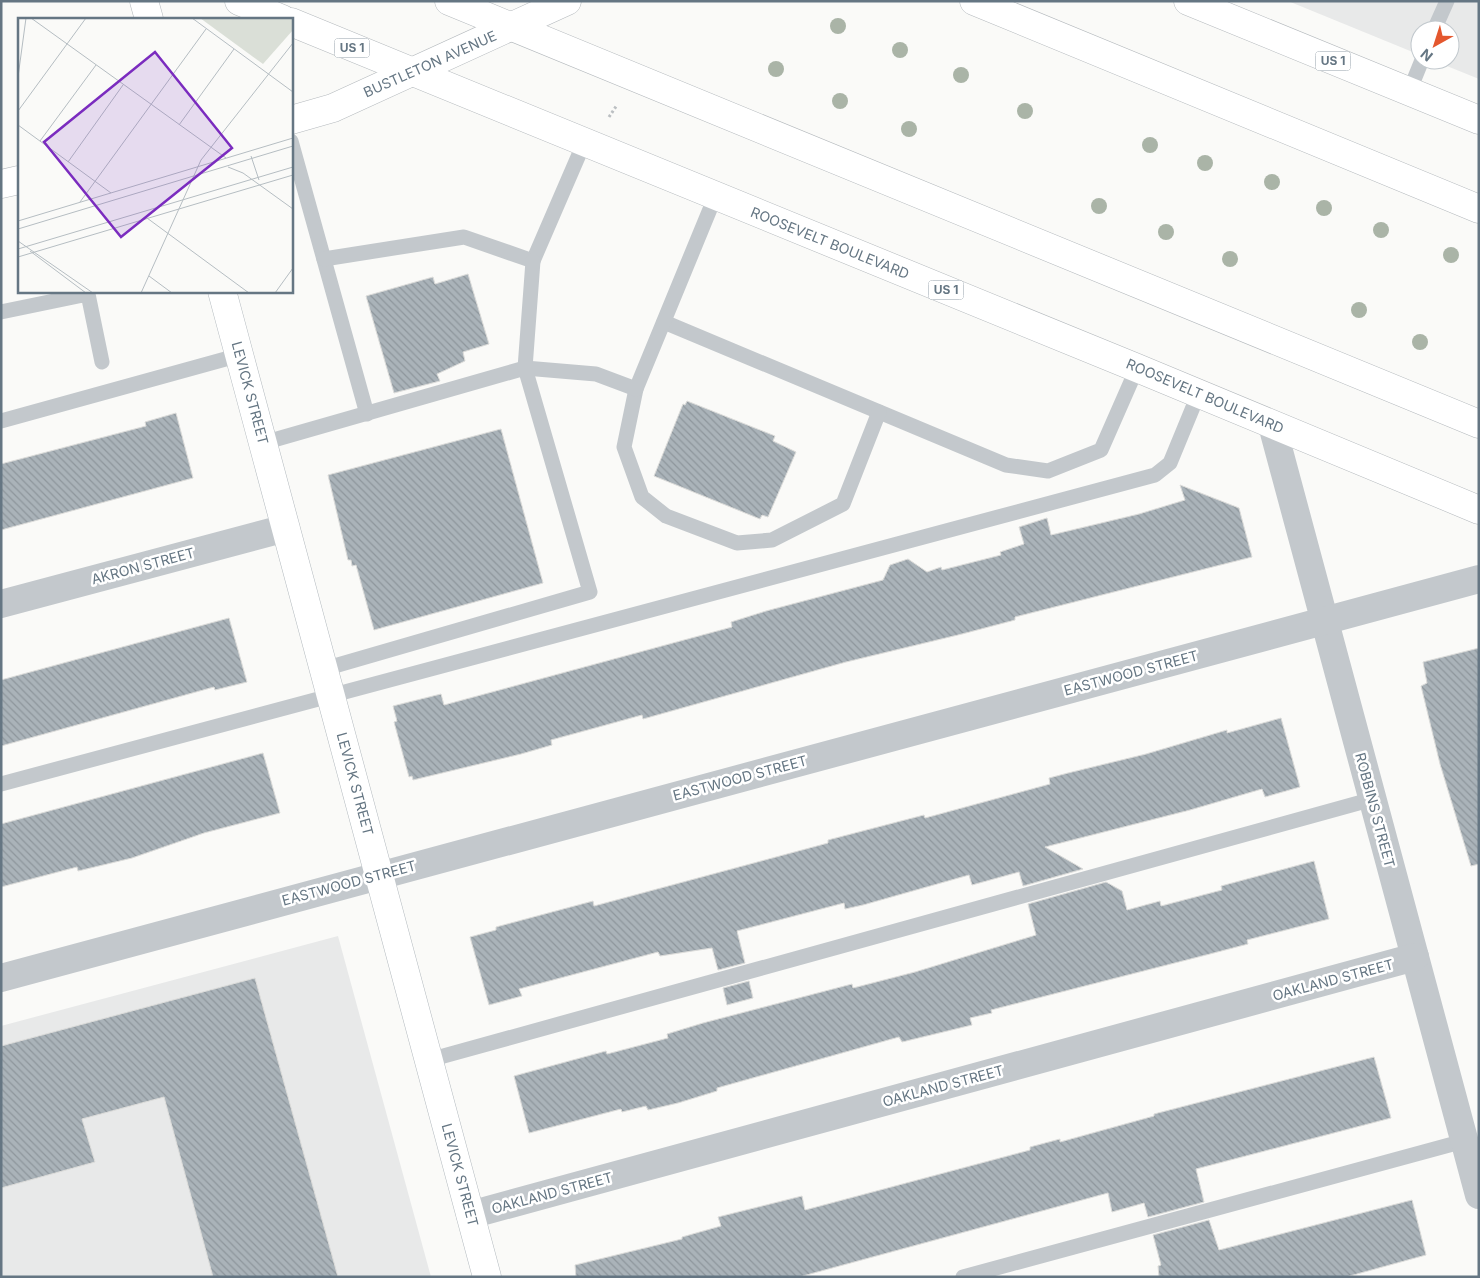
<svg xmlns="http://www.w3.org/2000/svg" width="1480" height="1278" viewBox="0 0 1480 1278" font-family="Inter,sans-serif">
  <defs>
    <pattern id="building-back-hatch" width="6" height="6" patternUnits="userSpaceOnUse" patternTransform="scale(1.25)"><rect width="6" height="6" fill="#aab3b9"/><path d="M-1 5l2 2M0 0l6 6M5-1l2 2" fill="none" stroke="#8e969c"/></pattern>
  </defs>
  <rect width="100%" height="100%" fill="#fafaf8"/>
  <g fill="#e8e9e9">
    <polygon points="1288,1 1479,1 1479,79 1432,60 1450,60 1450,30 1420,30 1420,55"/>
    <polygon points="338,936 431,1277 1,1277 1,1026"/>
  </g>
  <g fill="url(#building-back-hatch)" stroke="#dcdcda">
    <polygon points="468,274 489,344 463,352 465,361 437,374 440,381 394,393 366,296 433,277 435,284"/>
    <polygon points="687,401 775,436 773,441 796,452 768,517 762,515 760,519 654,476 683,404 685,405"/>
    <polygon points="176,413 193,478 1,530 1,464 146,426 145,422"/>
    <polygon points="501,429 543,583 374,630 356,565 352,566 351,560 348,560 328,475"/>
    <polygon points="1180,485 1239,508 1252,557 1015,617 1015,620 962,634 846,662 643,719 642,715 595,728 551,740 552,745 521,754 413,780 412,776 409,777 394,722 397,721 393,706 441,694 444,705 732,627 731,622 766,611 883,580 890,565 908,559 927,572 941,567 942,570 1001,555 1000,552 1024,544 1019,527 1047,518 1051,535 1139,514 1185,500"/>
    <polygon points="229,618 247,682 215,690 214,687 1,746 1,680"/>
    <polygon points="1479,648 1479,864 1471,866 1440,764 1421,686 1427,683 1423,662"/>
    <polygon points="1281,718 1300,787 1265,797 1262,789 1190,810 1045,847 1083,869 1023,886 1019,872 972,885 969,875 863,905 845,909 844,903 737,931 745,963 718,970 712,948 660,956 658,952 519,989 522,996 489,1005 470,937 496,930 496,927 593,901 594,906 828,843 828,840 924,815 925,818 1050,784 1049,778 1068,773 1146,754 1227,730 1227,733"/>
    <polygon points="263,753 280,813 204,833 132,858 78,871 77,867 1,887 1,824"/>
    <polygon points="1314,861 1329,919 1247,940 1248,944 1206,955 991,1010 992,1013 970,1018 972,1025 902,1042 899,1037 717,1088 717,1091 678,1103 648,1110 646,1106 622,1112 621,1109 529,1133 514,1076 606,1051 607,1054 668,1038 667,1034 703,1023 852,984 853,988 915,972 1036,935 1028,904 1106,882 1122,891 1127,910 1160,901 1161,906 1222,890 1221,886"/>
    <polygon points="255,978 338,1277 213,1277 164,1097 82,1119 95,1162 1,1188 1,1046"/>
    <polygon points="749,981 753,998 727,1005 723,988"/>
    <polygon points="1374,1057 1391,1118 1196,1169 1204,1202 1148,1217 1144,1203 1112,1212 1108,1193 799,1277 576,1277 575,1265 682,1239 682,1237 721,1226 718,1217 802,1196 805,1210 1030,1150 1030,1147 1060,1139 1060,1142 1154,1116 1154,1114"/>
    <polygon points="1412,1200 1426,1255 1346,1277 1159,1277 1158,1266 1161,1265 1153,1235 1209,1220 1219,1250"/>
  </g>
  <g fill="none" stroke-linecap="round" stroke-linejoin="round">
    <g stroke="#b3babf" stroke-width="29">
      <polyline id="secondary" points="222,291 487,1277"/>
    </g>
    <g stroke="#b5babe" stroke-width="29">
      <g id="primary">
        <polyline points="144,1 149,19"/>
        <polyline points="291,120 333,108 567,1"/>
        <polyline points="1,184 19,180"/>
      </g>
    </g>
    <g stroke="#b4b9bd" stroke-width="29">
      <g id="highway">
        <polyline points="239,1 282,19"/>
        <polyline points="449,1 1479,424"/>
        <polyline points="974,1 1479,209"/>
        <polyline points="1188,1 1479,120"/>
        <polyline points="291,22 1137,368 1479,510"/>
      </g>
    </g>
    <polyline stroke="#bbbfc2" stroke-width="3" stroke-dasharray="2.5 2.5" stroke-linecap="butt" points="609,117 617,105"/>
    <g stroke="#c3c8cc" stroke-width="15">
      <polyline points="1434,30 1447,1"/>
      <polyline points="1409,92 1422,60"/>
      <polyline points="291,141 367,414"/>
      <polyline points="324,259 464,237 533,261 584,143"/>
      <polyline points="1,312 88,294 102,362"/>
      <polyline points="664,322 1006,465 1048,471 1101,450 1137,368"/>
      <polyline points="636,389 624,447 642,497 666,516 737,543 772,540 843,504 879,412"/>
      <polyline points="1,421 240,355"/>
      <polyline points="263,443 525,368 596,374 636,389 715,197"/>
      <polyline points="324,669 590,592 525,368 533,261"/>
      <polyline points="1,784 1155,475 1170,463 1198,395"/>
      <polyline points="429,1060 1373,799"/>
      <polyline points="963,1277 1464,1141"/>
    </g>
    <g stroke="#c3c8cc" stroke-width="28">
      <polyline points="1272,425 1479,1195"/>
      <polyline points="1,604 286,528"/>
      <polyline points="1,978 1479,579"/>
      <polyline points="470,1215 1415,957"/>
    </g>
    <use href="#secondary" stroke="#fff" stroke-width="28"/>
    <use href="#primary" stroke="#fff" stroke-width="28"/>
    <use href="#highway" stroke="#fff" stroke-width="28"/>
  </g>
  <g fill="#aab4a7">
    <circle cx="838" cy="26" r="8"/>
    <circle cx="900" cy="50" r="8"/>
    <circle cx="776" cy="69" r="8"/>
    <circle cx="961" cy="75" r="8"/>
    <circle cx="840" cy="101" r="8"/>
    <circle cx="1025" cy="111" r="8"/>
    <circle cx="909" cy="129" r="8"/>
    <circle cx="1150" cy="145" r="8"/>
    <circle cx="1205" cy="163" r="8"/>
    <circle cx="1272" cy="182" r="8"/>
    <circle cx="1099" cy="206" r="8"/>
    <circle cx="1324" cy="208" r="8"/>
    <circle cx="1381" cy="230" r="8"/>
    <circle cx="1166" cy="232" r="8"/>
    <circle cx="1451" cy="255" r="8"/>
    <circle cx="1230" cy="259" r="8"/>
    <circle cx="1359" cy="310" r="8"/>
    <circle cx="1420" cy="342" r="8"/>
  </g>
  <g text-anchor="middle" stroke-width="5" stroke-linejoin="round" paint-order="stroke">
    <g fill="#fff" stroke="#939fa8" stroke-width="1">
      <rect x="334.5" y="38.5" width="35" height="19" rx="4"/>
      <rect x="1315.5" y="51.5" width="35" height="19" rx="4"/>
      <rect x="928.5" y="280.5" width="35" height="19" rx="4"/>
    </g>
    <g font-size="12" font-weight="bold" fill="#657683">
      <text x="352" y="52">US 1</text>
      <text x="1333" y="65">US 1</text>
      <text x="946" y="294">US 1</text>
    </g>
    <g font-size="14" fill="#657683" stroke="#fff">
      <text transform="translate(430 64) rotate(-24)" y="5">BUSTLETON AVENUE</text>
      <text transform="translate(830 243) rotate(22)" y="5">ROOSEVELT BOULEVARD</text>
      <text transform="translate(250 393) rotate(75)" y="5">LEVICK STREET</text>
      <text transform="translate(1205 396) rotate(23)" y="5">ROOSEVELT BOULEVARD</text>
      <text transform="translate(143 566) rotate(-15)" y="5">AKRON STREET</text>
      <text transform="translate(1131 673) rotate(-15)" y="5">EASTWOOD STREET</text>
      <text transform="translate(740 778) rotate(-15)" y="5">EASTWOOD STREET</text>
      <text transform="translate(355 784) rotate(75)" y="5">LEVICK STREET</text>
      <text transform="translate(1375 810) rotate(75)" y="5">ROBBINS STREET</text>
      <text transform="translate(349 883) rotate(-15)" y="5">EASTWOOD STREET</text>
      <text transform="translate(1333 980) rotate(-15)" y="5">OAKLAND STREET</text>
      <text transform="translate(943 1086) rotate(-15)" y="5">OAKLAND STREET</text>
      <text transform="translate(460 1175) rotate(75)" y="5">LEVICK STREET</text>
      <text transform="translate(552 1193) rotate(-15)" y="5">OAKLAND STREET</text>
    </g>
  </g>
  <g transform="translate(18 18)">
    <rect width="275" height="275" fill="#fafaf8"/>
    <path d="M 182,0 L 275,0 L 275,12 L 245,46 Z" fill="#dadfd7"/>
    <path fill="none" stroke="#b5bdc2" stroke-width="1" d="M 13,0 L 208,140M 174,0 L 275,74M 0,59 L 8,0M 0,93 L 68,0M 0,107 L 93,175M 161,107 L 216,31M 22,123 L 78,47M 233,138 L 241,162M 50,144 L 105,67M 210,149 L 225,155 L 275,191M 62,184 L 188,11M 129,200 L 231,275M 0,203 L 275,120M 0,211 L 275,128M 0,223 L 75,275M 0,231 L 275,149M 12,233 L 68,275M 0,239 L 275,157M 131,258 L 154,275M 123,275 L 183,142 L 275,25M 257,275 L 275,250"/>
    <path fill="#7b2cbf" fill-opacity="0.15" stroke="#7b2cbf" stroke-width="2.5" d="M 137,34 L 214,130 L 103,219 L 26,124 Z"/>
    <rect width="275" height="275" fill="none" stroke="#657683" stroke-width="2.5"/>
  </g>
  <rect width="1480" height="1278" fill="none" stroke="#657683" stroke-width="5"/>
  <g transform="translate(1435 45) rotate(219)"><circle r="24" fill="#ffffff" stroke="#c1c8cd"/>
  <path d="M0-4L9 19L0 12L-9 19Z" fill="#e4572e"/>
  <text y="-8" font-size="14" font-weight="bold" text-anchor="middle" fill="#657683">N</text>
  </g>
</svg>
